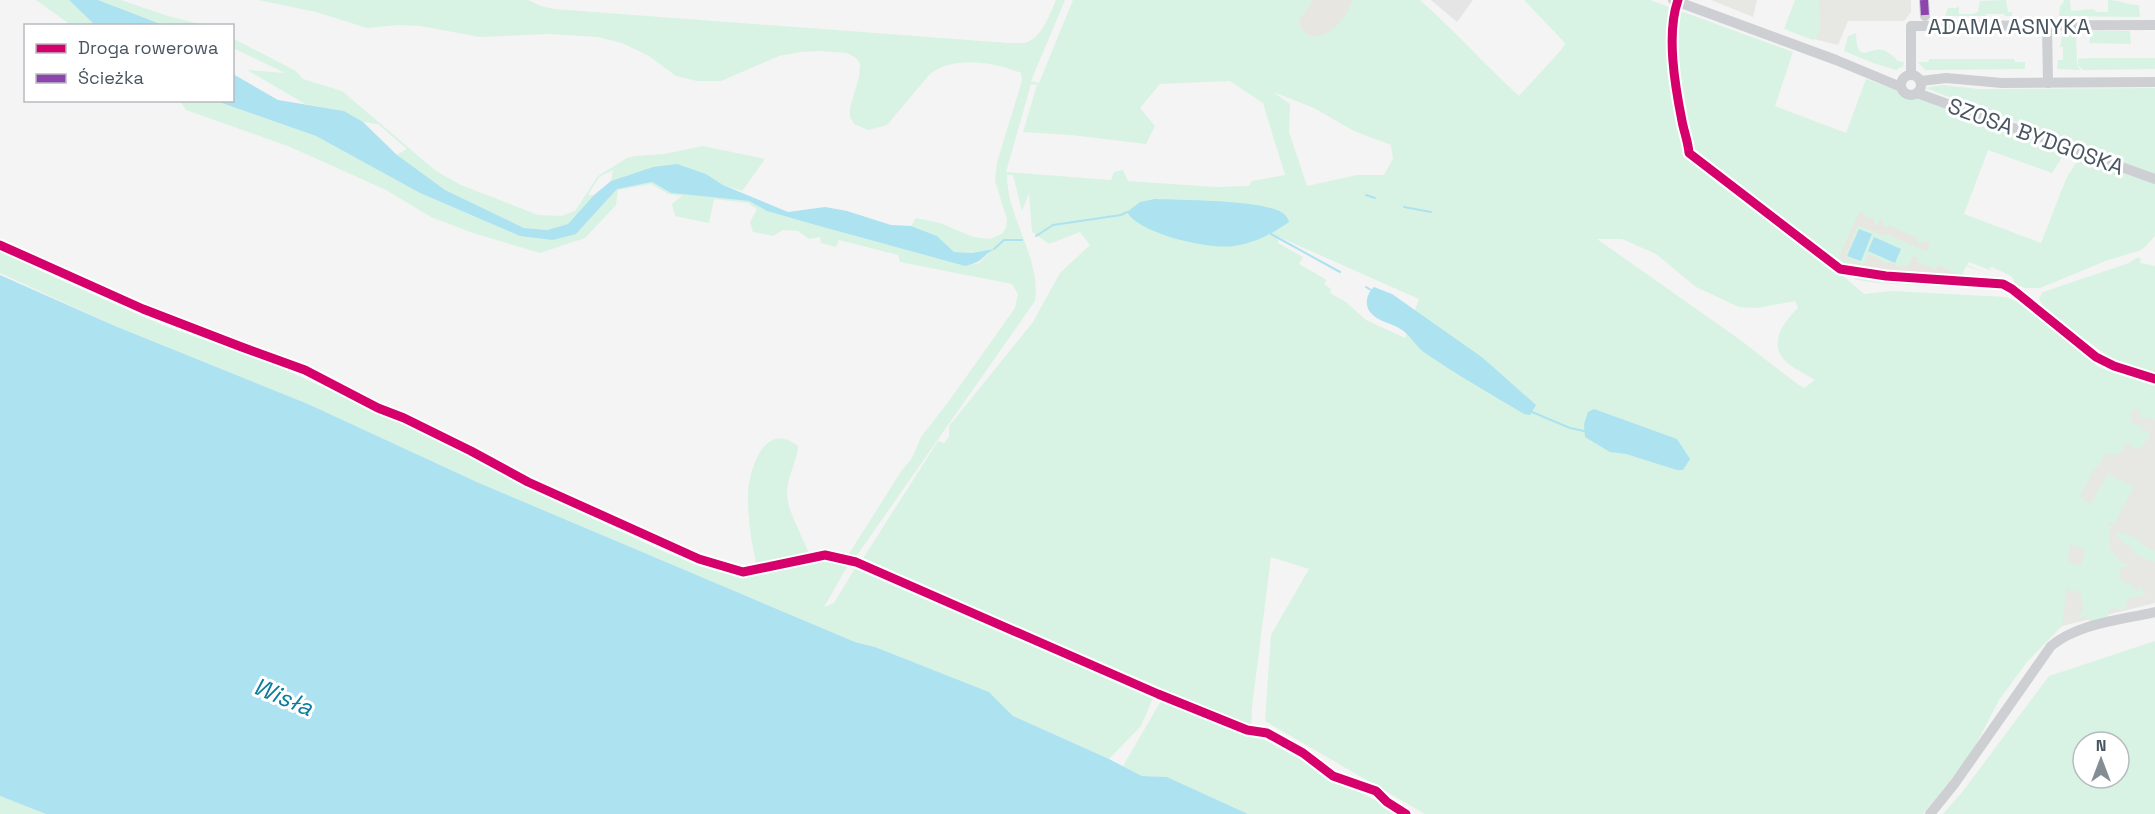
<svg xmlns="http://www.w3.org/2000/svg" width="2155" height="814" viewBox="0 0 2155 814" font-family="'Space Grotesk',sans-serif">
  <rect width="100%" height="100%" fill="#f4f4f4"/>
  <g fill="#e7e7e3">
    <polygon points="1711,0 1757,0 1753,17"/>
    <polygon points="1814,0 1911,0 1911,12 1904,21 1848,21 1838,45 1814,39"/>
    <polygon points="2137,387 2155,394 2155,603 2062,626 2071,511"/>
  </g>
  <polygon fill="#e5e5e6" points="1431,0 1473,0 1457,22"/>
  <g fill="#d8f3e3" fill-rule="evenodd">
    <polygon points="36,0 69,0 95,25 71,25"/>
    <polygon points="98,0 121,0 168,16 204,25 163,25"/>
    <path d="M 258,0 L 528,0 L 541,6 L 554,9 L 1008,43 C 1013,43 1019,43 1024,43 C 1041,40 1050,14 1056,0 L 1065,0 L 1031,81 L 1039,83 L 1073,0 L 1420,0 C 1455,31 1485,65 1519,96 L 1562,49 L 1565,43 L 1524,0 L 1650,0 L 1793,52 L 1775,106 L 1846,133 L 1866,79 L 1896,90 L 1906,98 L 1918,98 L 2066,151 L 2052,173 L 1988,150 L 1964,214 L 2041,243 L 2066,179 L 2080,156 L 2155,183 L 2155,236 L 2145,247 L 2139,251 L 2108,260 L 2040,288 L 2025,288 L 2014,284 L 2014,280 L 2011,276 L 1992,267 L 1989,268 L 1992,271 L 1969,262 L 1967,265 L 1988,274 L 1966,266 L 1962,275 L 1981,277 L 1996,283 C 1947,279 1883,280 1837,266 L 1834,268 L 1864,294 L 1891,291 L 2006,297 L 2029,306 L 2097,366 L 2108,371 L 2141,380 L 2144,383 L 2155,381 L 2155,420 L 2136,416 L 2140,411 L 2138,408 L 2132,411 L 2131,423 L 2140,425 L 2143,430 L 2150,432 L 2150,436 L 2142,447 L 2136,449 L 2131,447 L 2128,441 L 2120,454 L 2116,453 L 2113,456 L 2106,452 L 2099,466 L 2096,466 L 2080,496 L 2090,505 L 2108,474 L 2134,487 L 2114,524 L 2109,522 L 2108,524 L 2113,528 L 2109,531 L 2110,549 L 2123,564 L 2127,564 L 2129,566 L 2123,567 L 2119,570 L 2120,578 L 2124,583 L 2133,585 L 2136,591 L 2141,587 L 2146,594 L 2128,599 L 2124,611 L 2115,608 L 2109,610 L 2108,617 L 2089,622 L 2089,618 L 2086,616 L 2077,618 L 2083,611 L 2081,594 L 2075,590 L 2070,591 L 2067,586 L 2062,626 L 2027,662 L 1999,700 L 1970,756 L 1923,814 L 1425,814 L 1265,721 L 1271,635 L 1309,569 L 1271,557 L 1252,707 L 1251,729 L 862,560 L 938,441 L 944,443 L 949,437 L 949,426 L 1033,322 L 1060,273 L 1090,245 L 1080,232 L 1049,244 L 1032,232 L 1029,193 L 1022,211 L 1013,175 L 1007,175 C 1007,219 1041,257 1035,301 L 855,558 L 845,560 L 847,567 L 824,607 L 834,603 L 857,565 L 1151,694 L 1153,698 L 1141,726 L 1109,759 L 1013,716 L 989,692 L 875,647 L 855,642 L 479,483 L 308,404 L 115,326 L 0,273 L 0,245 L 34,268 L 162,325 L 270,363 L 349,399 L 369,411 L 407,424 L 540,494 L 667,553 L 708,567 L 758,571 C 752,548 748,521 748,497 C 748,471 764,419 798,446 C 797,462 787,477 787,493 C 786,509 804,539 810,556 L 845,560 L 902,470 L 912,458 L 921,437 L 949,401 L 1015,308 L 1018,294 L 1012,284 L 900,262 L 898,255 L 839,240 L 836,247 L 821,243 L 820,237 L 809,239 L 798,231 L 783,230 L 773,236 L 753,232 L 750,222 L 757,209 L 748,203 L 714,199 L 709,223 L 675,216 L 672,204 L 682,196 L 668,194 L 651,184 L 618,190 L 616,205 L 585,238 L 540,253 L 473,233 L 431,217 L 386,190 L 288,146 L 186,110 L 180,101 L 216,101 L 316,136 L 420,193 L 520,236 L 576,234 L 617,189 L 652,182 L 671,193 L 749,201 L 767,211 L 812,224 L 965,266 L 979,263 L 992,250 L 972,253 L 953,252 L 937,236 L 911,226 L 916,218 L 940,223 L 973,237 L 990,239 L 1002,234 L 1006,228 L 1007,219 L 995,181 L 997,162 L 1022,81 L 1021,73 C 995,62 953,55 930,74 L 887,125 L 868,130 L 854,124 L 850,117 L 850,108 L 859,77 L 860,64 L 856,58 L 847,53 L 820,51 L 800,52 L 779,56 L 721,81 L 697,81 L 676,76 L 649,56 L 622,43 L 598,37 L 550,34 L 480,37 L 420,26 L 398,25 L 367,28 L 316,12 ZM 1230,81 L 1263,103 L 1285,175 L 1252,181 L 1249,186 L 1215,187 L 1128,181 L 1123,170 L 1114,172 L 1111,180 L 1006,172 L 1031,84 L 1037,85 L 1023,132 L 1071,135 L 1146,144 L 1155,126 L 1140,108 L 1160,84 ZM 1273,92 L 1314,108 L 1354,131 L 1391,145 L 1393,159 L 1384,175 L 1357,175 L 1307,186 L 1289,132 L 1290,104 ZM 1279,237 L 1419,299 L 1405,338 L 1366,320 L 1346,302 L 1330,293 L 1331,289 L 1324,284 L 1327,280 L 1299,264 L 1303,257 L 1278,243 ZM 1597,239 L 1622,239 L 1656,254 L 1696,287 L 1739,307 L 1757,308 L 1795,301 L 1798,308 C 1781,324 1766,348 1790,365 C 1798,371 1808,375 1815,380 L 1804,388 L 1796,383 L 1739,339 ZM 2069,544 L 2086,550 L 2081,566 L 2068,562 Z"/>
    <polygon points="1795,0 1819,0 1820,32 1813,40 1784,29"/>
    <polygon points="2003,0 2006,0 2008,12 2012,12 2012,16 2005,16 2004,14 1986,14 1986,16 1945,16 1948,8 1956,8 1959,6 1959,14 1973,14 1978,12 1980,1"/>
    <path d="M 2064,0 L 2070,0 L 2071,11 L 2093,9 L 2097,12 L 2108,12 L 2108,0 C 2119,0 2127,5 2139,5 L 2140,17 L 2059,16 L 2060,6 L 2063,3 Z"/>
    <polygon points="2091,31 2130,31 2131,44 2089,43"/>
    <polygon points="2063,32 2076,32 2077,64 2080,70 2057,69 2058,60 2063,60 2063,47 2060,47"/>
    <path d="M 1856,33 C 1857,67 1870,46 1883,50 C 1890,53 1893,56 1898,61 L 1904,62 L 1903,66 L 1896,70 L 1873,63 L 1844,51 L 1848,36 Z"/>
    <polygon points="232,38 296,71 303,79 342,91 436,171 461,185 538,215 561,216 575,211 598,176 627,158 635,156 664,154 703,146 765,159 742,191 723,185 706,174 653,167 611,181 613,170 599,177 588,195 594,195 568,224 547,230 524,228 445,190 396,155 407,149 378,124 363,122 344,111 305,104 247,70 285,73 233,48"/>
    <polygon points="2089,58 2155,58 2155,69 2083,70 2078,65 2078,59"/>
    <polygon points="1929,59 2014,59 2015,62 2025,62 2025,69 1925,70 1918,62 1929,62"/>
    <polygon points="1942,85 1979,89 2155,88 2155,174 1925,88"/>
    <polygon points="2136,258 2141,258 2140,263 2155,266 2155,374 2120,365 2044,309 2039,298 2043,292 2049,290 2129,263"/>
    <polygon points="1848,274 2001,286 2005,288 2003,290 1878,283 1857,280"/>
    <path d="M 2117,531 L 2138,539 L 2144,546 L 2155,551 L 2155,561 L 2153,562 L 2142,557 L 2141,555 L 2134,554 L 2131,546 C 2123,544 2117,539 2117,531 Z"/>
    <path d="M 2155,641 L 2155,814 L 1943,814 L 1963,791 L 2049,676 ZM 2083,742 L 2119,742 L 2119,778 L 2083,778 Z"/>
    <polygon points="1162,699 1256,735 1400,814 1248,814 1167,777 1142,776 1123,766"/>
    <polygon points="0,796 46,814 0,814"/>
  </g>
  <g fill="#e7e6e0">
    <path d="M 1314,0 L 1352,0 C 1348,19 1315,54 1300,26 L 1300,19 Z"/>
    <path d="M 1860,211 L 1868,218 L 1873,217 L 1875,225 L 1879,225 L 1879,219 L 1883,221 L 1883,226 L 1889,227 L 1889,224 C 1898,231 1908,233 1918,238 L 1917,242 L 1919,244 L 1925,241 L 1930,243 L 1927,251 L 1886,234 L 1884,236 L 1858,225 L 1845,257 L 1862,264 L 1866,262 L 1869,254 L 1888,264 L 1889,262 L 1901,267 L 1902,265 L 1908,267 L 1913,256 L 1918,258 L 1917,262 L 1936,269 L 1938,265 L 1962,276 L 1861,267 L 1839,257 Z"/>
  </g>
  <g fill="#ade2f0">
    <polygon points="69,0 98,0 163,25 95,25"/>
    <path d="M 233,74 L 278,100 L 344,111 L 363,122 L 397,155 L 445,190 L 524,228 L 547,230 L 568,224 L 594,195 L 611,181 L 653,167 L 677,164 L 706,174 L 723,185 L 788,212 L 825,207 L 847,211 L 891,225 L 911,226 L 937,236 L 954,252 L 972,253 L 994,249 C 980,258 983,262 965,266 L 812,224 L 767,211 L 749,201 L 671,193 L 652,182 L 617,189 L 576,234 L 553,240 L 520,236 L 420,193 L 316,136 L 216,101 L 232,100 Z"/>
    <path d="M 1155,199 C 1182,200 1260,200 1281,212 C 1285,214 1288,218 1289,222 C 1272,234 1255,243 1234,246 C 1210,250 1139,234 1127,212 L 1140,202 Z"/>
    <polygon points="1859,229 1872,234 1861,261 1847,256"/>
    <polygon points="1874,237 1901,249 1895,263 1868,251"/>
    <polygon points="0,275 115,326 308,404 479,483 855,642 875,647 989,692 1013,716 1109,759 1142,776 1167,777 1248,814 46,814 0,796"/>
    <path d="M 1374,287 L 1392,294 L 1483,358 L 1536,405 L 1530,415 L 1524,414 C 1491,394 1457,375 1425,353 C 1416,347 1411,336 1402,330 C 1393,323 1377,322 1370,312 C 1364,304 1367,293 1374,287 Z"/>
    <polygon points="1594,409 1677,439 1690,459 1683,470 1677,470 1626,454 1610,452 1585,437 1584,424 1588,412"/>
  </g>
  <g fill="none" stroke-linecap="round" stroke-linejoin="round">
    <g stroke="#ade2f0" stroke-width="2">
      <polyline points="1366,195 1375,198"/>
      <polyline points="1404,207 1431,212"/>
      <polyline points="1271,234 1340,272"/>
      <polyline points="1036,236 1053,225 1121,215 1127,212"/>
      <polyline points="994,249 1004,240 1022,240"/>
      <polyline points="1366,287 1371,290"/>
      <polyline points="1532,412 1570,428 1584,431"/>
    </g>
    <g stroke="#cdcfd2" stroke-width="10">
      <polyline points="1673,0 1836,60 1901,87"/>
      <polyline points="1924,0 1925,16"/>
      <polyline points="2047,26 2048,83"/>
      <polyline points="1911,74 1911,26 2155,25"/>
      <circle cx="1911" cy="85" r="10"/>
      <polyline points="1921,81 1946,78 2002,83 2155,82"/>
      <polyline points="1917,93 2155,179"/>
      <polyline points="0,245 143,309 239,346 305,370 378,408 404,418 471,451 528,482 699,559 743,572 825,555 856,562 1158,694 1247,730 1267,733 1303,753 1333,776 1376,791 1387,802 1406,814"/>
      <path d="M 1930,814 L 1955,783 L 2051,646 C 2079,623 2121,620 2155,612"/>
    </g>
    <polyline stroke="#8e44ad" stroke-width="8" stroke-dasharray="15 8" stroke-linecap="butt" points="1924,0 1925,16"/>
    <g stroke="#fff" stroke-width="13">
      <g id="cycleway">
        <path d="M 1678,0 C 1666,34 1675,86 1682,121 C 1684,132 1688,141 1689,153 L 1840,269 L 1886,276 L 2003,284 L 2012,289 L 2096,357 L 2114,366 L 2155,379"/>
        <polyline points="0,245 143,309 239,346 305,370 378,408 404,418 471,451 528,482 699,559 743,572 825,555 856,562 1158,694 1247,730 1267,733 1303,753 1333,776 1376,791 1387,802 1406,814"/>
      </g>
    </g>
    <use href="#cycleway" stroke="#d6006c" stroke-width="9"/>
  </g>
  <g text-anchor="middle" stroke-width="6" stroke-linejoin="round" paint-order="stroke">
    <g font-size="22" fill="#495661" stroke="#fff">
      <text x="2009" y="34">ADAMA ASNYKA</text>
      <text transform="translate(2036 136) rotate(20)" y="8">SZOSA BYDGOSKA</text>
    </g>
    <g font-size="24" font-style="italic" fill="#0a7d9c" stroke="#fff">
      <text transform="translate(283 697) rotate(23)" y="8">Wisła</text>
    </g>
  </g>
  <rect x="24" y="24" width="210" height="78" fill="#ffffff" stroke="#b6bbc0" stroke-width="1.5"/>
  <rect x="36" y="44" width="30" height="9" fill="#d6006c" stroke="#b6bbc0" stroke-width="1.5"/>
  <text x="78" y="54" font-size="18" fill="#495661">Droga rowerowa</text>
  <rect x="36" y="74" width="30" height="9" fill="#8e44ad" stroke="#b6bbc0" stroke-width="1.5"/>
  <text x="78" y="84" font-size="18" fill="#495661">Ścieżka</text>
  <g transform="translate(2101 760)"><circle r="28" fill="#ffffff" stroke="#b6bbc0" stroke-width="1.5"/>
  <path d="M0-4.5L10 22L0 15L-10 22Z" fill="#858d94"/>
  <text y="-9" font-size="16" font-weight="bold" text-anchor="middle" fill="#495661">N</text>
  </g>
</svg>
